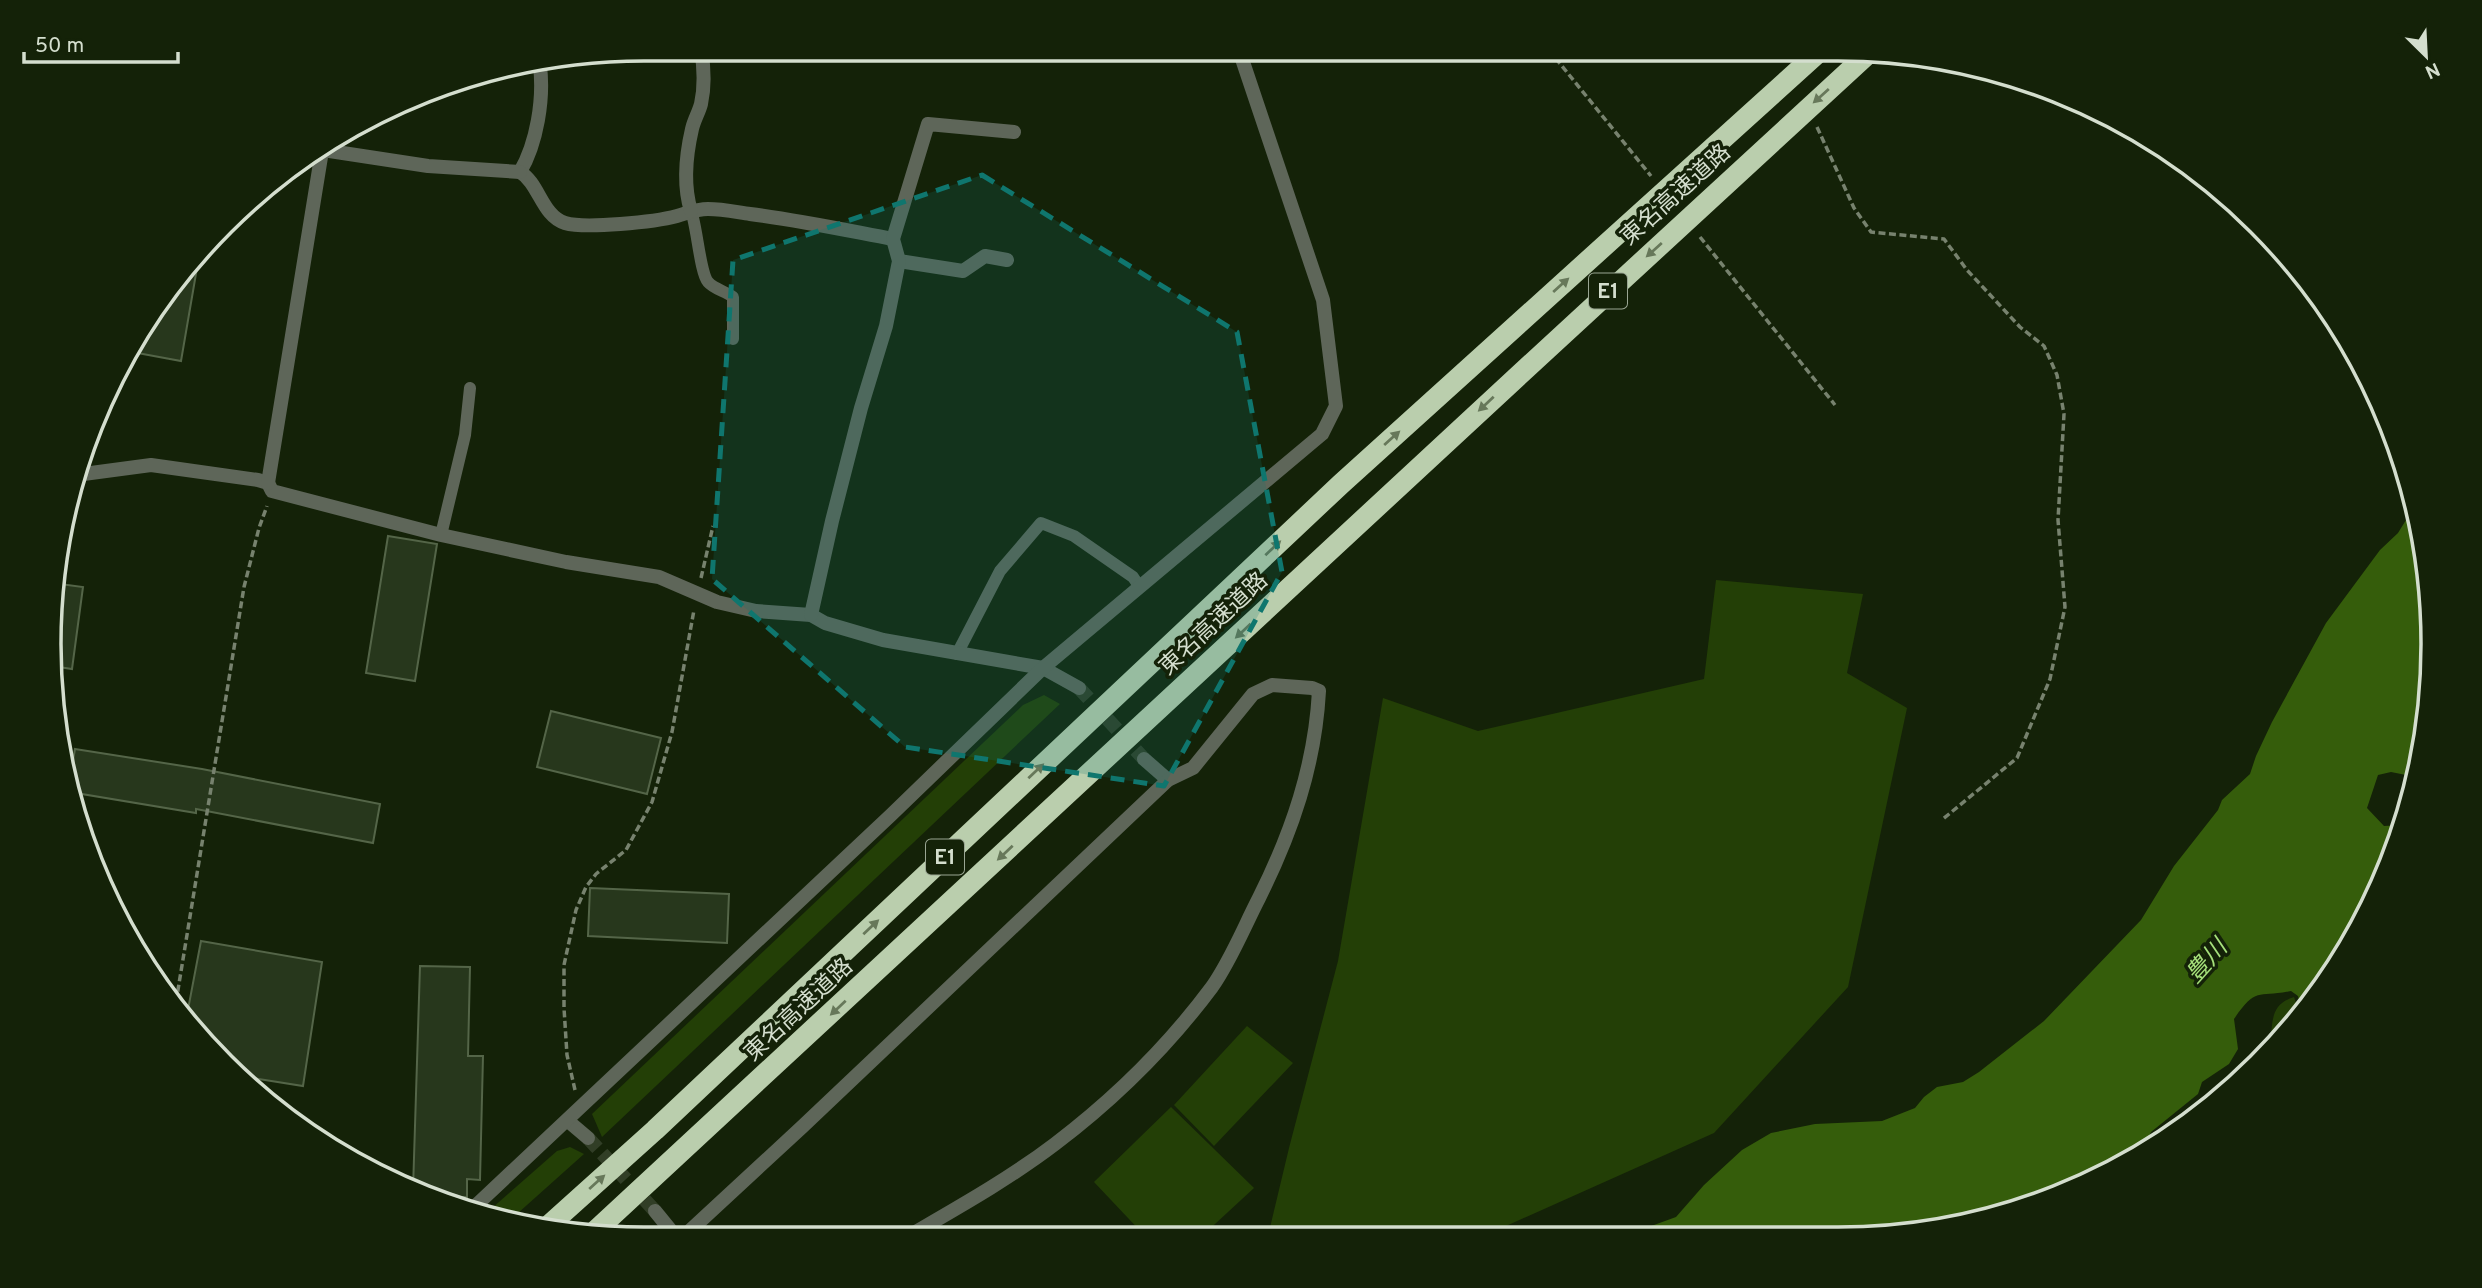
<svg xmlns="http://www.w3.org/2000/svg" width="2482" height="1288" viewBox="0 0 2482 1288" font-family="Overpass,'Noto Sans JP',sans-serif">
  <rect width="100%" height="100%" fill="#142208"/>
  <g fill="#233f06">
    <polygon points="1716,580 1863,594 1847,673 1907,708 1848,987 1714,1133 1486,1235 1268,1236 1289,1148 1338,961 1383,698 1478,731 1704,679"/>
    <polygon points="1044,695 1060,704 602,1137 592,1114 1023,705"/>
    <path d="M 2294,997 L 2297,1006 L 2304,1009 L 2285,1037 L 2268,1051 C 2275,1027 2266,1006 2294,997 Z"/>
    <polygon points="1247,1026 1293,1063 1214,1146 1174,1105"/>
    <polygon points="1171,1107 1254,1188 1202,1236 1145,1236 1094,1182"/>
    <polygon points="570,1147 584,1154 508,1222 483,1216 557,1151"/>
  </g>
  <path fill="#355d0b" d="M 2414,507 L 2428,567 L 2432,683 L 2416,777 L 2391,772 L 2378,775 L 2367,808 L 2384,826 L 2402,825 L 2371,908 L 2309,1001 L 2300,1004 L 2298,996 L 2291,991 C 2257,998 2257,986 2234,1019 L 2238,1049 L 2229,1064 L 2202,1082 L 2198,1094 L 2151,1132 L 2141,1153 L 2065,1194 L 1916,1234 L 1616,1235 L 1632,1233 L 1676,1217 L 1704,1185 L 1742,1150 L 1771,1133 L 1815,1124 L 1882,1121 L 1915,1108 L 1924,1097 L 1937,1087 L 1963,1082 L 1979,1072 L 2044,1021 L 2141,920 L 2174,866 L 2218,810 L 2222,800 L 2250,774 L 2256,756 L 2272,722 L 2326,623 L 2380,550 L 2398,533 Z"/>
  <g fill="#27371c" stroke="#546548" stroke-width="2">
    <polygon points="198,262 181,361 132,352 149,314"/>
    <polygon points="388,536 437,544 415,681 366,673"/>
    <polygon points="60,584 83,587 72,669 52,666"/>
    <polygon points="551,711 661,738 647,794 537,767"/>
    <polygon points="75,749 202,769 380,804 373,843 196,809 196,813 76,793 71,772"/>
    <polygon points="590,888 729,894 727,943 588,936"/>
    <polygon points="201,941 322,962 303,1086 239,1076 197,1037 186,1020"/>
    <polygon points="420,966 470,967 468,1056 483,1056 480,1180 467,1179 467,1197 451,1197 451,1204 413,1190"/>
  </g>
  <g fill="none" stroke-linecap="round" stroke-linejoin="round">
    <g stroke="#313e26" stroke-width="14" stroke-dasharray="14 7" stroke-linecap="butt">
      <polyline points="1079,688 1144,759"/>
      <polyline points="588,1138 655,1211"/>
    </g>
    <g stroke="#77826e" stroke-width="3.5" stroke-dasharray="7 3.5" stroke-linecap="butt">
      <polyline points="1549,50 1651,176"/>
      <polyline points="1817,127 1854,208 1871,232 1944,239 1967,270 2020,327 2044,346 2057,375 2064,414 2058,520 2065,607 2050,679 2017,758 1943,819"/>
      <polyline points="1700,237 1835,405"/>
      <polyline points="701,578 713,526"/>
      <polyline points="176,1002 244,587 259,528 267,506"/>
      <polyline points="575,1090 567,1055 564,1008 564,965 576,910 586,887 596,874 626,850 652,802 672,732 694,610"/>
    </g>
    <g stroke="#5e6659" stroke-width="12">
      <path d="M 691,211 C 697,226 700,273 708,282 C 714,289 725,291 733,297 L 733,339"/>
      <polyline points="441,535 465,435 470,388"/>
      <polyline points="957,654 1000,571 1041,523 1074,536 1133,577 1139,586"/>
    </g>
    <g stroke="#5e6659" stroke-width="14">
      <path d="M 540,66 C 544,99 537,143 520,172 C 539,183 542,216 565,223 C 585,229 655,222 677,216 C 688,213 696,209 708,209 C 722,209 736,212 750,214 C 798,220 845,230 893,239"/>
      <polyline points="323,150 428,166 520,172"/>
      <path d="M 691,211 C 683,185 686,155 692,129 C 694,120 699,112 701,104 C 705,86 704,67 701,49"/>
      <polyline points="899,261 963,271 985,256 1007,260"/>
      <polyline points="76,475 151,465 258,480 268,483 272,491 441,535 566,562 659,577 717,602 756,611 811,615 825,623 883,640 1043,668 1079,688"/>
      <polyline points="268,483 322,151"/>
      <polyline points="811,615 832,521 861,408 886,326 899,261 893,239 928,124 1014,132"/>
      <polyline points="1144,759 1168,780"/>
      <polyline points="568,1121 588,1138"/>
      <polyline points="470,1211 891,815 1043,668 1322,434 1336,406 1323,300 1239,50"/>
      <polyline points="655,1211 677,1238"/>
      <path d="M 682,1238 L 802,1127 L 1168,780 L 1193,768 L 1253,694 L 1272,685 L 1312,688 L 1319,691 C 1315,765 1292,832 1259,898 C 1244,927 1231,960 1212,987 C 1168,1046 1113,1100 1055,1144 C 1009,1179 957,1208 907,1237"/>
    </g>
    <g stroke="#bacead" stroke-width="21">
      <polyline points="546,1228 655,1130 1341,484 1821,50"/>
      <path d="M 591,1235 C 1018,841 1443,443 1872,50"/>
    </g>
  </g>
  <defs><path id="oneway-solid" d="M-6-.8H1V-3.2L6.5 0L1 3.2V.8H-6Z" transform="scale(1.75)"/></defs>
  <g fill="#67785a">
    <use href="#oneway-solid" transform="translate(1821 96) rotate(138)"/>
    <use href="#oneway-solid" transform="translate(1654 250) rotate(138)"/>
    <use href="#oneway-solid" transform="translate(1561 285) rotate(-42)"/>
    <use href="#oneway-solid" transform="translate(1486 404) rotate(137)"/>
    <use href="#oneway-solid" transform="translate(1392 438) rotate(-42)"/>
    <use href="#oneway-solid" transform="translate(1273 548) rotate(-43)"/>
    <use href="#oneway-solid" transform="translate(1243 631) rotate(137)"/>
    <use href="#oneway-solid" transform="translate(1036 771) rotate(-43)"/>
    <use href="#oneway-solid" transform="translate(1005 853) rotate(137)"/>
    <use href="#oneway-solid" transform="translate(871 927) rotate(-43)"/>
    <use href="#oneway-solid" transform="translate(838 1008) rotate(137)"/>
    <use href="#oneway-solid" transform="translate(597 1182) rotate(-42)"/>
  </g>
  <path fill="#0f766e" fill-opacity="0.2" stroke="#0f766e" stroke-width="5" stroke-dasharray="14 9" stroke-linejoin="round" d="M 982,175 L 1237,332 L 1282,572 L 1164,786 L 905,747 L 712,579 L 733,260 Z"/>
  <g text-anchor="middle" stroke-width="7" stroke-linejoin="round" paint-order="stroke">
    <g fill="#142208" stroke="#9aa693" stroke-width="2">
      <rect x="1589" y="273.5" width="38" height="35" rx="5"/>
      <rect x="926" y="839.5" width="38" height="35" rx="5"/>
    </g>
    <g font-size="21" font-weight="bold" fill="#d4dece">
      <text x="1608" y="298">E1</text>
      <text x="945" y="864">E1</text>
    </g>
    <g font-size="23" fill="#d4dece" stroke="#142208">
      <text transform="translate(1675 194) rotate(-42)" y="8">東名高速道路</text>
      <text transform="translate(1213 623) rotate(-43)" y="8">東名高速道路</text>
      <text transform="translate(798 1009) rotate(-43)" y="8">東名高速道路</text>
    </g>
    <g font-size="24" font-style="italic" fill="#a6e17b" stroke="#142208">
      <text transform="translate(2206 961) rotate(-48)" y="8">豊川</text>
    </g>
  </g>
  <path d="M0 0H2482V1288H0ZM644 61H1838A583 583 0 0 1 2421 644V644A583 583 0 0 1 1838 1227H644A583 583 0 0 1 61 644V644A583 583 0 0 1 644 61Z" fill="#142208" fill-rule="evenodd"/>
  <path fill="none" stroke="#d4dece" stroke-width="3.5" d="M644 61H1838A583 583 0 0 1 2421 644V644A583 583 0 0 1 1838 1227H644A583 583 0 0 1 61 644V644A583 583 0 0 1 644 61Z"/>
  <g transform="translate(2426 56) rotate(156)" stroke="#142208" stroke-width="5" paint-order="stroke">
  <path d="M0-5L12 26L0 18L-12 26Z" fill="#d4dece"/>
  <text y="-10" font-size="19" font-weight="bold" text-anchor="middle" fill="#d4dece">N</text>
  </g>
  <path d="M24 52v10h154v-10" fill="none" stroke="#d4dece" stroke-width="3.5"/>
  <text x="35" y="52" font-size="21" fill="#d4dece" stroke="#142208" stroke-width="5" paint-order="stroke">50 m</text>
</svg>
